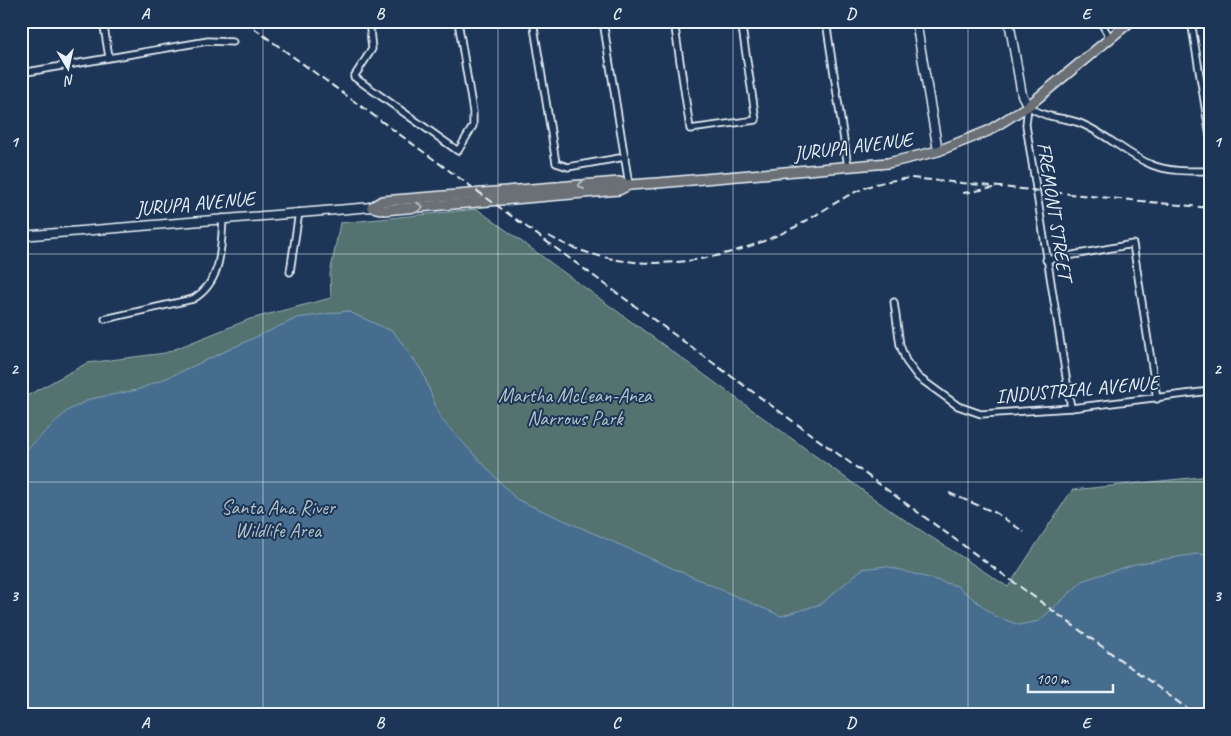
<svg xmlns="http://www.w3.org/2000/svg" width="1231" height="736" viewBox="0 0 1231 736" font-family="Caveat,sans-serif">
  <rect width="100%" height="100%" fill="#1d3557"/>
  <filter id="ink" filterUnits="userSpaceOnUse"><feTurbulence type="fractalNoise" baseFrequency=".02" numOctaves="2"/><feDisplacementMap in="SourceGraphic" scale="10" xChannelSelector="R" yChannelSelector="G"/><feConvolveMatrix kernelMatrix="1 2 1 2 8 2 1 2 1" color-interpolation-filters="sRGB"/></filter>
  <g filter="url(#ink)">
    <polygon fill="#537270" stroke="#9eb2b4" points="477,209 891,511 1008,587 1072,490 1210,476 1210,715 21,715 21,399 87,363 165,353 250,319 331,298 330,274 340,223"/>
    <polygon fill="#466d8e" stroke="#87a2b8" points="347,311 394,332 422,371 441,419 516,499 781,616 821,604 862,569 886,566 957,586 995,616 1019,625 1039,621 1084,580 1135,564 1196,554 1210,555 1210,715 21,715 21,455 67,411 90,399 137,390 176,374 297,318"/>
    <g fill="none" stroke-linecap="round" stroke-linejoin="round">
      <g stroke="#e8f1f8" stroke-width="9">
        <g id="street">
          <polyline points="103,21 109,57"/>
          <polyline points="325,21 333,21"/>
          <polyline points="369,21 372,49 354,77 458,151 473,126 473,112 458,21"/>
          <polyline points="533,21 556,163 568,167 625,157"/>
          <polyline points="603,21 629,185"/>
          <polyline points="674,21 690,129 756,120 741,21"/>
          <polyline points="826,21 848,167"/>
          <polyline points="1100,21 1110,38"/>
          <polyline points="1191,21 1210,137"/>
          <polyline points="21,73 208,41 233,42"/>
          <polyline points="1046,260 1133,244 1157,399"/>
          <polyline points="290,272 299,212"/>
          <polyline points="894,302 900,345 906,361 918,377 958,406 981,414 1071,408 1210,391"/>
          <path d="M 105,319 L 193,299 C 222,282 221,249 223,218"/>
          <path d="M 1071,408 L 1026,125 L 1028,106 C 1047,120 1063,116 1082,124 C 1108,135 1127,155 1152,165 C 1170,172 1191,171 1210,171"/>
        </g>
      </g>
      <g stroke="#e8f1f8" stroke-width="11">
        <g id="secondary">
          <polyline points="916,21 938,151"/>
          <polyline points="1009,21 1022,95 1028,106"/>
          <polyline points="21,236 372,207"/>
        </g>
      </g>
      <g stroke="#e8f1f8" stroke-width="12">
        <g id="primary">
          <polyline points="372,207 382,201 619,182 629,185 658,183 888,163 938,151 988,131 1028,106 1131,21"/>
          <polyline points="372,207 384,210 619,190 629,185"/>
        </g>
      </g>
      <use href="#street" stroke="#1d3557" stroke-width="5.5"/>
      <use href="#secondary" stroke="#1d3557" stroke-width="8"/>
      <use href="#primary" stroke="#6a7074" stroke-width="9"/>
      <g stroke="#e8f1f8" stroke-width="2" stroke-dasharray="8 4" stroke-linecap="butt">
        <polyline points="244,21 1196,715"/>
        <polyline points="963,193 993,188"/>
        <path d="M 549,236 C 626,279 717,266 793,228 C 819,215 843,195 870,186 C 883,181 897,180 911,178 L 1210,208"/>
        <polyline points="949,493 996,513 1024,532"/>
      </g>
    </g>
    <defs><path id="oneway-chevron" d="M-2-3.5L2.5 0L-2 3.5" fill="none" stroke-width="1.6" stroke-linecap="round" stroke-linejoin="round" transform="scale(1.25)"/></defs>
    <g stroke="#b6bdc3">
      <use href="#oneway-chevron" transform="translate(581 185) rotate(175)"/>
      <use href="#oneway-chevron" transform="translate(420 207) rotate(-5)"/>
    </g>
  </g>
  <path fill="none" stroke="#e8f1f8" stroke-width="1" stroke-opacity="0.55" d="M 263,21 L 263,715M 498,21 L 498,715M 733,21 L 733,715M 968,21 L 968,715M 21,254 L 1210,254M 21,482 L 1210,482"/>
  <g text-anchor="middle" stroke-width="4" stroke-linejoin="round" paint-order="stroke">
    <g font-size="20" fill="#e8f1f8" stroke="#1d3557">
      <text transform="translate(853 146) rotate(-7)" y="7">JURUPA AVENUE</text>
      <text transform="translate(195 203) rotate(-5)" y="7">JURUPA AVENUE</text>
      <text transform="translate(1055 211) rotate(81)" y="7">FREMONT STREET</text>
      <text transform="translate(1077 389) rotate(-5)" y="7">INDUSTRIAL AVENUE</text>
    </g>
    <g font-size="20" fill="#b4c5c8" stroke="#1d3557">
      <text x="575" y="402">Martha McLean-Anza<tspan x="575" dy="23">Narrows Park</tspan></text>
      <text x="278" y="514">Santa Ana River<tspan x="278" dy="23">Wildlife Area</tspan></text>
    </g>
  </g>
  <rect width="1231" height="736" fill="none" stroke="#1d3557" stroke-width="55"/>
  <g transform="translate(68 68) rotate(171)" stroke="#1d3557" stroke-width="4" paint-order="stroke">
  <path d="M0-4L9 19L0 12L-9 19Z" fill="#e8f1f8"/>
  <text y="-8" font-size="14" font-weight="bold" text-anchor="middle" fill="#e8f1f8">N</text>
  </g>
  <path d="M1028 684v8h85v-8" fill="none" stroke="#e8f1f8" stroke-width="2.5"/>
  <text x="1036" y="684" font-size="15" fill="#e8f1f8" stroke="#1d3557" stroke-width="4" paint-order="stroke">100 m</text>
  <rect x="28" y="28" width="1176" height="680" fill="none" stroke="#e8f1f8" stroke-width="2"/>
  <g font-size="16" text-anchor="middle" font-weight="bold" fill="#e8f1f8">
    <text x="145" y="19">A</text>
    <text x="380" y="19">B</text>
    <text x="616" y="19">C</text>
    <text x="851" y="19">D</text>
    <text x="1086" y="19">E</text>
    <text x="14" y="147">1</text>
    <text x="1217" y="147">1</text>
    <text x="14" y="374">2</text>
    <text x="1217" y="374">2</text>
    <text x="14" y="601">3</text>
    <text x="1217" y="601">3</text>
    <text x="145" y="728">A</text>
    <text x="380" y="728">B</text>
    <text x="616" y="728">C</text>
    <text x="851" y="728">D</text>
    <text x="1086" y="728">E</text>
  </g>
</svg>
